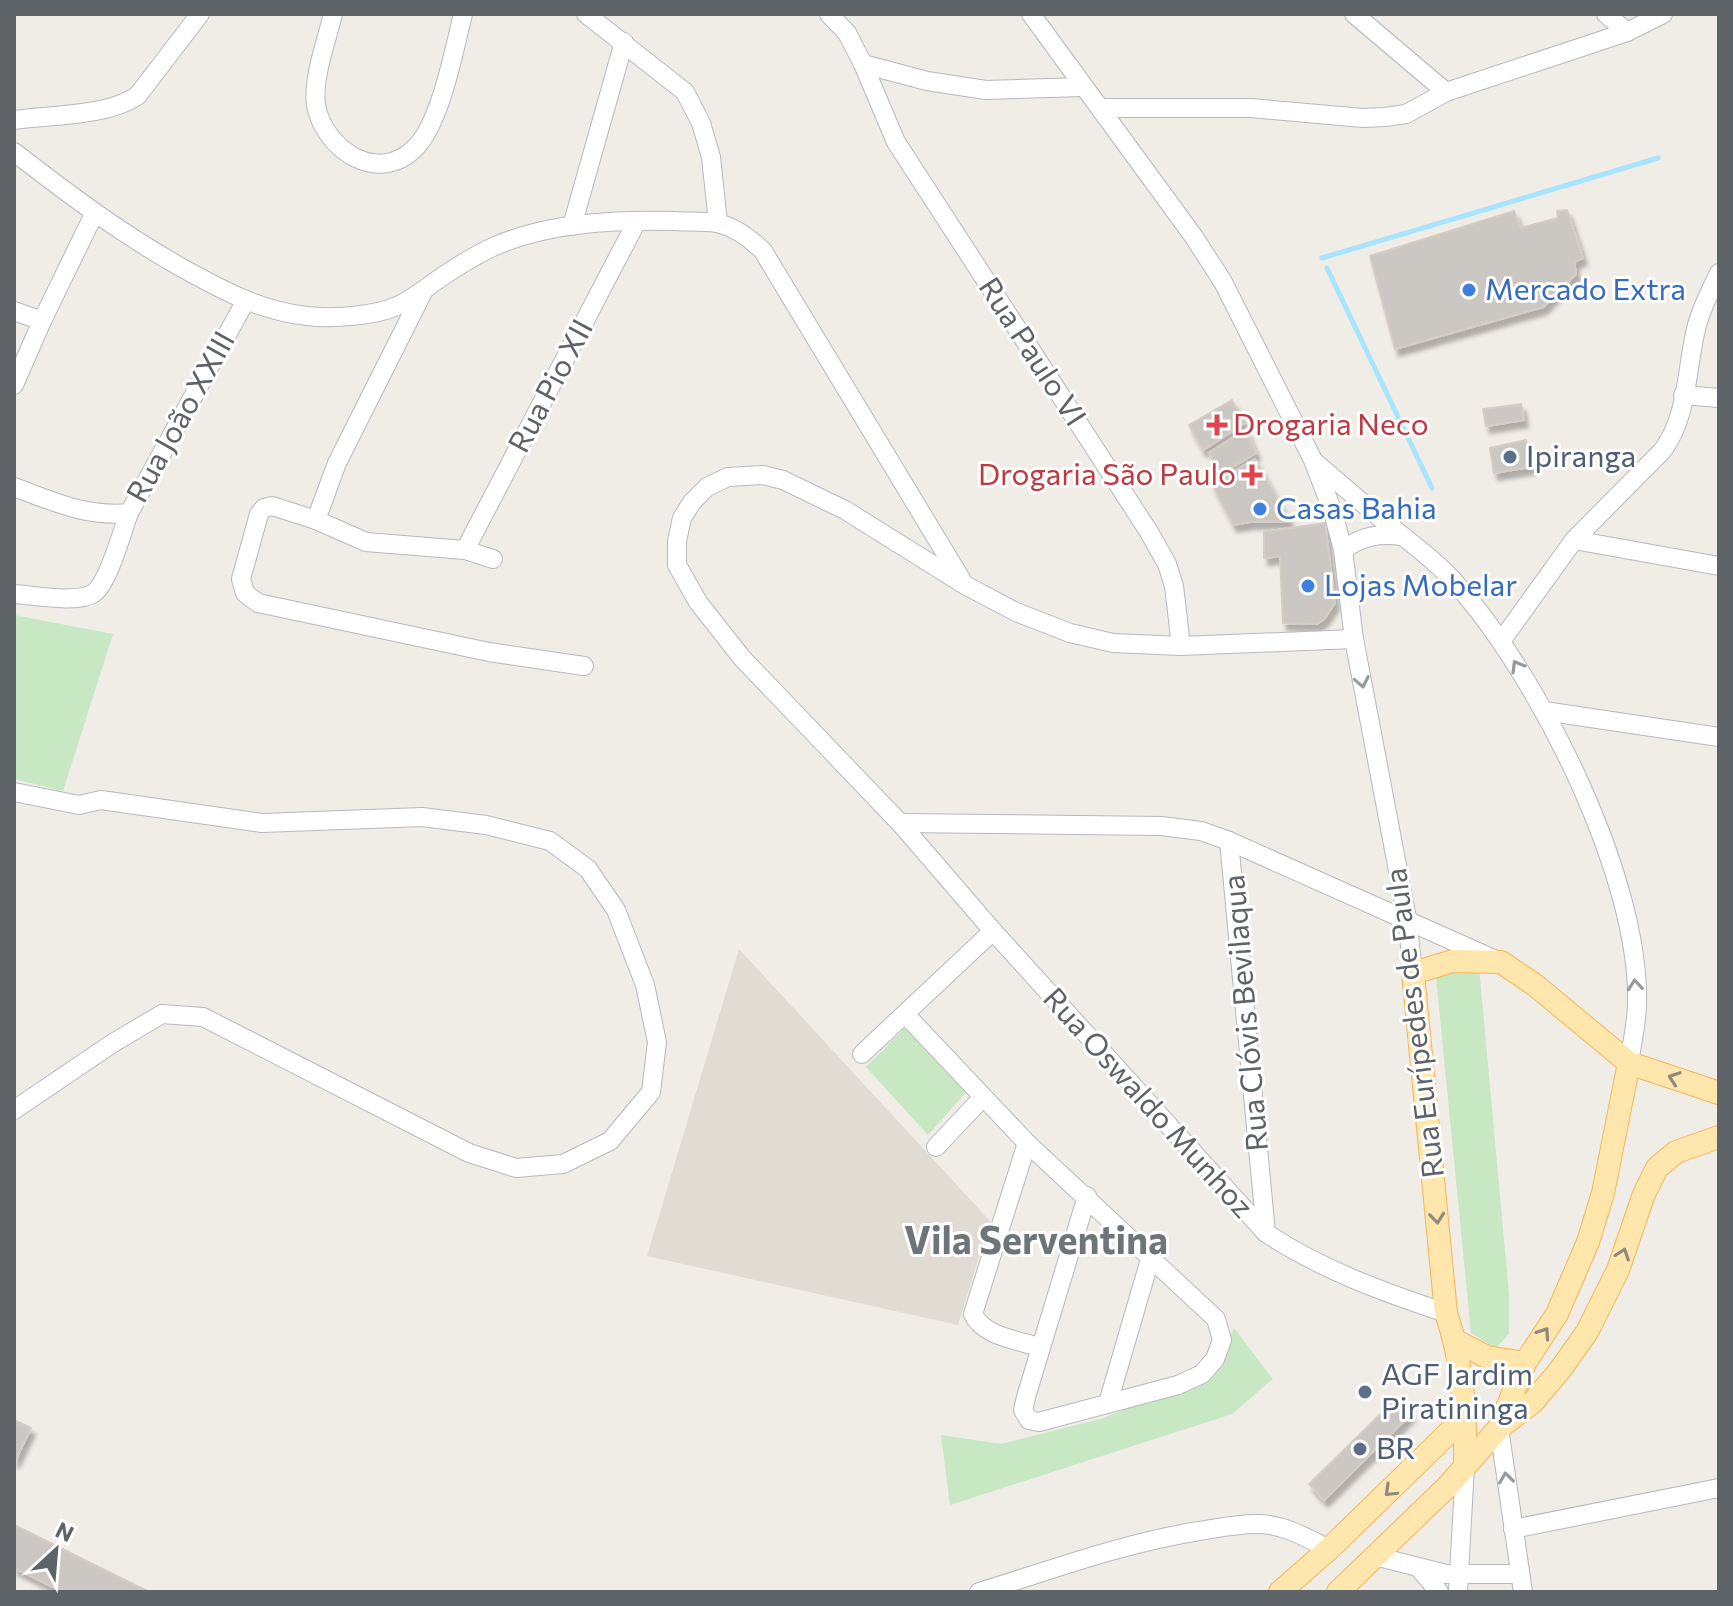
<svg xmlns="http://www.w3.org/2000/svg" width="1733" height="1606" viewBox="0 0 1733 1606" font-family="Commissioner,sans-serif">
  <defs>
    <filter id="shadow"><feDropShadow dx="4" dy="7" stdDeviation="2" flood-color="#0004"/></filter>
  </defs>
  <rect width="100%" height="100%" fill="#f0ece6"/>
  <polygon fill="#e0dcd4" points="739,949 990,1221 958,1325 647,1256"/>
  <g fill="#c7e8c2">
    <polygon points="14,615 113,634 63,791 14,779"/>
    <polygon points="1479,967 1509,1294 1509,1334 1496,1348 1471,1333 1436,977"/>
    <polygon points="906,1027 967,1091 928,1135 866,1067"/>
    <polygon points="1234,1328 1273,1379 1232,1414 950,1505 941,1435 1001,1444 1100,1419 1212,1377"/>
  </g>
  <g fill="none" stroke-linecap="round" stroke-linejoin="round">
    <g stroke="#a7e5ff" stroke-width="5">
      <polyline points="1322,258 1658,158"/>
      <polyline points="1327,268 1432,488"/>
    </g>
  </g>
  <g fill="#cbc7c2" stroke="#d5cdc4" stroke-width="2" filter="url(#shadow)">
    <polygon points="1567,210 1583,258 1574,262 1576,274 1543,307 1395,349 1370,256 1514,211 1521,228 1558,218 1557,211"/>
    <polygon points="1232,400 1245,423 1203,450 1189,425"/>
    <polygon points="1521,404 1524,420 1486,426 1483,409"/>
    <polygon points="1246,429 1256,453 1221,474 1209,453"/>
    <polygon points="1526,440 1531,467 1494,473 1490,448"/>
    <polygon points="1255,459 1290,521 1250,522 1233,525 1212,484"/>
    <polygon points="1325,523 1335,603 1324,619 1317,624 1283,623 1280,556 1264,558 1264,532"/>
    <polygon points="1396,1399 1411,1414 1324,1500 1309,1484"/>
    <polygon points="14,1420 31,1428 15,1461 14,1461"/>
    <polygon points="14,1525 149,1592 63,1592 14,1568"/>
  </g>
  <g fill="none" stroke-linecap="round" stroke-linejoin="round">
    <g stroke="#b6b9bd" stroke-width="20">
      <g id="minor">
        <path d="M 333,14 C 327,39 312,80 316,105 C 324,150 379,186 416,147 C 441,121 454,50 463,14"/>
        <polyline points="586,14 685,92 701,123 711,157 718,223"/>
        <polyline points="829,14 847,33 863,64 927,81 986,90 1083,87"/>
        <polyline points="1031,14 1194,237 1223,282 1313,460 1333,512 1343,550 1354,639 1407,918 1413,973"/>
        <polyline points="1354,14 1446,92"/>
        <polyline points="1606,14 1627,32"/>
        <polyline points="863,64 896,142 1149,532 1167,564 1174,586 1181,646"/>
        <polyline points="1101,108 1251,108 1363,118 1385,117 1406,114 1446,92 1627,32 1663,14"/>
        <path d="M 14,120 C 50,115 110,116 138,95 L 200,14"/>
        <path d="M 14,152 C 71,196 120,233 184,269 C 224,291 261,311 307,316 C 331,319 375,316 397,306 C 409,301 422,291 433,283 C 453,269 473,256 495,246 C 551,222 615,220 674,221 C 688,222 703,221 717,223 C 735,227 750,238 763,251 L 961,579"/>
        <polyline points="572,226 624,42"/>
        <polyline points="14,311 42,321"/>
        <polyline points="14,385 42,321 94,214"/>
        <polyline points="1683,395 1719,398"/>
        <path d="M 1316,463 C 1344,487 1371,511 1400,534 C 1420,550 1441,566 1458,586 C 1540,679 1640,877 1637,1003 C 1637,1022 1632,1043 1629,1063"/>
        <path d="M 14,487 C 55,502 85,517 129,513 L 245,302"/>
        <polyline points="316,520 337,463 423,292"/>
        <polyline points="1574,540 1719,566"/>
        <polyline points="465,550 637,221"/>
        <path d="M 1343,550 C 1362,536 1379,533 1402,536"/>
        <polyline points="493,559 465,550 366,542 316,520 272,506 264,508 259,514 241,579 245,593 258,603 489,652 584,666"/>
        <path d="M 14,594 C 33,595 78,604 94,593 C 109,582 122,531 129,513"/>
        <path d="M 1354,639 L 1181,646 L 1113,643 L 1070,633 L 1016,612 L 965,585 L 845,510 L 783,480 L 763,475 L 728,477 L 707,487 L 692,502 L 682,518 L 677,541 L 677,565 L 698,602 L 742,658 L 900,823 L 993,931 L 1266,1233 C 1322,1270 1383,1292 1446,1313"/>
        <path d="M 1502,640 L 1574,540 L 1663,450 C 1689,414 1686,367 1697,325 C 1702,307 1711,289 1719,273"/>
        <polyline points="1544,711 1719,737"/>
        <polyline points="14,792 79,805 101,800 262,823 422,817 486,825 550,841 588,869 616,910 645,985 657,1042 651,1092 610,1141 563,1164 516,1168 469,1153 203,1017 162,1014 113,1043 14,1110"/>
        <polyline points="900,823 1161,826 1201,831 1229,841 1498,961"/>
        <polyline points="1229,841 1266,1233"/>
        <polyline points="905,1014 1027,1143 1216,1319 1222,1340 1215,1359 1202,1374 1178,1385 1039,1422 1029,1420 1023,1410 1026,1397 1087,1196"/>
        <polyline points="862,1054 993,931"/>
        <path d="M 1027,1143 L 973,1314 C 983,1336 1017,1340 1039,1347"/>
        <polyline points="936,1147 983,1097"/>
        <polyline points="1108,1403 1151,1256"/>
        <polyline points="1499,1428 1523,1592"/>
        <polyline points="1513,1529 1719,1488"/>
        <polyline points="1375,1556 1446,1574 1519,1574"/>
        <polyline points="1418,1567 1439,1592"/>
        <path d="M 979,1592 C 1052,1570 1123,1543 1199,1531 C 1219,1528 1240,1523 1260,1524 C 1285,1525 1307,1538 1329,1549"/>
        <polyline points="1458,1592 1465,1466"/>
      </g>
    </g>
    <g stroke="#f6b459" stroke-width="24">
      <g id="major">
        <polyline points="1456,1341 1487,1357 1525,1363"/>
        <polyline points="1499,1428 1525,1363 1557,1314 1588,1242 1603,1193 1629,1063"/>
        <path d="M 1465,1466 C 1466,1414 1463,1362 1446,1313 L 1413,973 L 1453,961 L 1501,962 L 1535,985 L 1629,1063 L 1719,1093"/>
        <polyline points="1280,1592 1329,1549 1466,1416"/>
        <polyline points="1338,1592 1447,1487 1499,1428 1533,1402 1560,1370 1587,1332 1618,1270 1644,1194 1657,1168 1676,1152 1719,1137"/>
      </g>
    </g>
    <use href="#minor" stroke="#fff" stroke-width="18"/>
    <use href="#major" stroke="#ffe6ac" stroke-width="22"/>
  </g>
  <defs><path id="oneway-chevron" d="M-2-3.5L2.5 0L-2 3.5" fill="none" stroke-width="1.6" stroke-linecap="round" stroke-linejoin="round" transform="scale(2)"/></defs>
  <g stroke="#969a9c">
    <use href="#oneway-chevron" transform="translate(1517 666) rotate(-120)"/>
    <use href="#oneway-chevron" transform="translate(1362 682) rotate(79)"/>
    <use href="#oneway-chevron" transform="translate(1635 985) rotate(-95)"/>
    <use href="#oneway-chevron" transform="translate(1506 1478) rotate(-98)"/>
  </g>
  <g stroke="#8e8a7c">
    <use href="#oneway-chevron" transform="translate(1674 1078) rotate(-161)"/>
    <use href="#oneway-chevron" transform="translate(1437 1218) rotate(84)"/>
    <use href="#oneway-chevron" transform="translate(1623 1254) rotate(-71)"/>
    <use href="#oneway-chevron" transform="translate(1544 1333) rotate(-56)"/>
    <use href="#oneway-chevron" transform="translate(1390 1491) rotate(136)"/>
  </g>
  <g fill="#3f7fe0" stroke="#fff" stroke-width="3">
    <circle cx="1469" cy="290" r="8"/>
    <circle cx="1260" cy="509" r="8"/>
    <circle cx="1308" cy="586" r="8"/>
  </g>
  <g fill="#e0444e" stroke="#fff" stroke-width="3">
    <path d="M1213 413h8v8h8v8h-8v8h-8v-8h-8v-8h8z"/>
    <path d="M1248 463h8v8h8v8h-8v8h-8v-8h-8v-8h8z"/>
  </g>
  <g fill="#5c6f8a" stroke="#fff" stroke-width="3">
    <circle cx="1510" cy="457" r="8"/>
    <circle cx="1365" cy="1392" r="8"/>
    <circle cx="1360" cy="1449" r="8"/>
  </g>
  <g text-anchor="middle" stroke-width="6" stroke-linejoin="round" paint-order="stroke">
    <g font-size="30" fill="#366cbe" stroke="#fff" text-anchor="start">
      <text x="1485" y="300">Mercado Extra</text>
      <text x="1276" y="519">Casas Bahia</text>
      <text x="1324" y="596">Lojas Mobelar</text>
    </g>
    <g font-size="30" fill="#5d6367" stroke="#fff">
      <text transform="translate(1032 352) rotate(57)" y="10">Rua Paulo VI</text>
      <text transform="translate(551 386) rotate(-62)" y="10">Rua Pio XII</text>
      <text transform="translate(181 417) rotate(-61)" y="10">Rua João XXIII</text>
      <text transform="translate(1246 1013) rotate(-95)" y="10">Rua Clóvis Bevilaqua</text>
      <text transform="translate(1415 1023) rotate(-97)" y="10">Rua Eurípedes de Paula</text>
      <text transform="translate(1148 1103) rotate(48)" y="10">Rua Oswaldo Munhoz</text>
    </g>
    <g font-size="30" fill="#be3a42" stroke="#fff" text-anchor="start">
      <text x="1233" y="435">Drogaria Neco</text>
      <text x="1236" y="485" text-anchor="end">Drogaria São Paulo</text>
    </g>
    <g font-size="30" fill="#4e5e75" stroke="#fff" text-anchor="start">
      <text x="1526" y="467">Ipiranga</text>
      <text x="1381" y="1385">AGF Jardim<tspan x="1381" dy="34">Piratininga</tspan></text>
      <text x="1376" y="1459">BR</text>
    </g>
    <g font-size="38" font-weight="bold" fill="#6e7579" stroke="#fff">
      <text x="1036" y="1254">Vila Serventina</text>
    </g>
  </g>
  <rect width="1733" height="1606" fill="none" stroke="#5d6367" stroke-width="32"/>
  <g transform="translate(56 1550) rotate(26)" stroke="#ffffff" stroke-width="6" paint-order="stroke">
  <path d="M0-6L14 30L0 20L-14 30Z" fill="#5d6367"/>
  <text y="-12" font-size="22" font-weight="bold" text-anchor="middle" fill="#5d6367">N</text>
  </g>
</svg>
